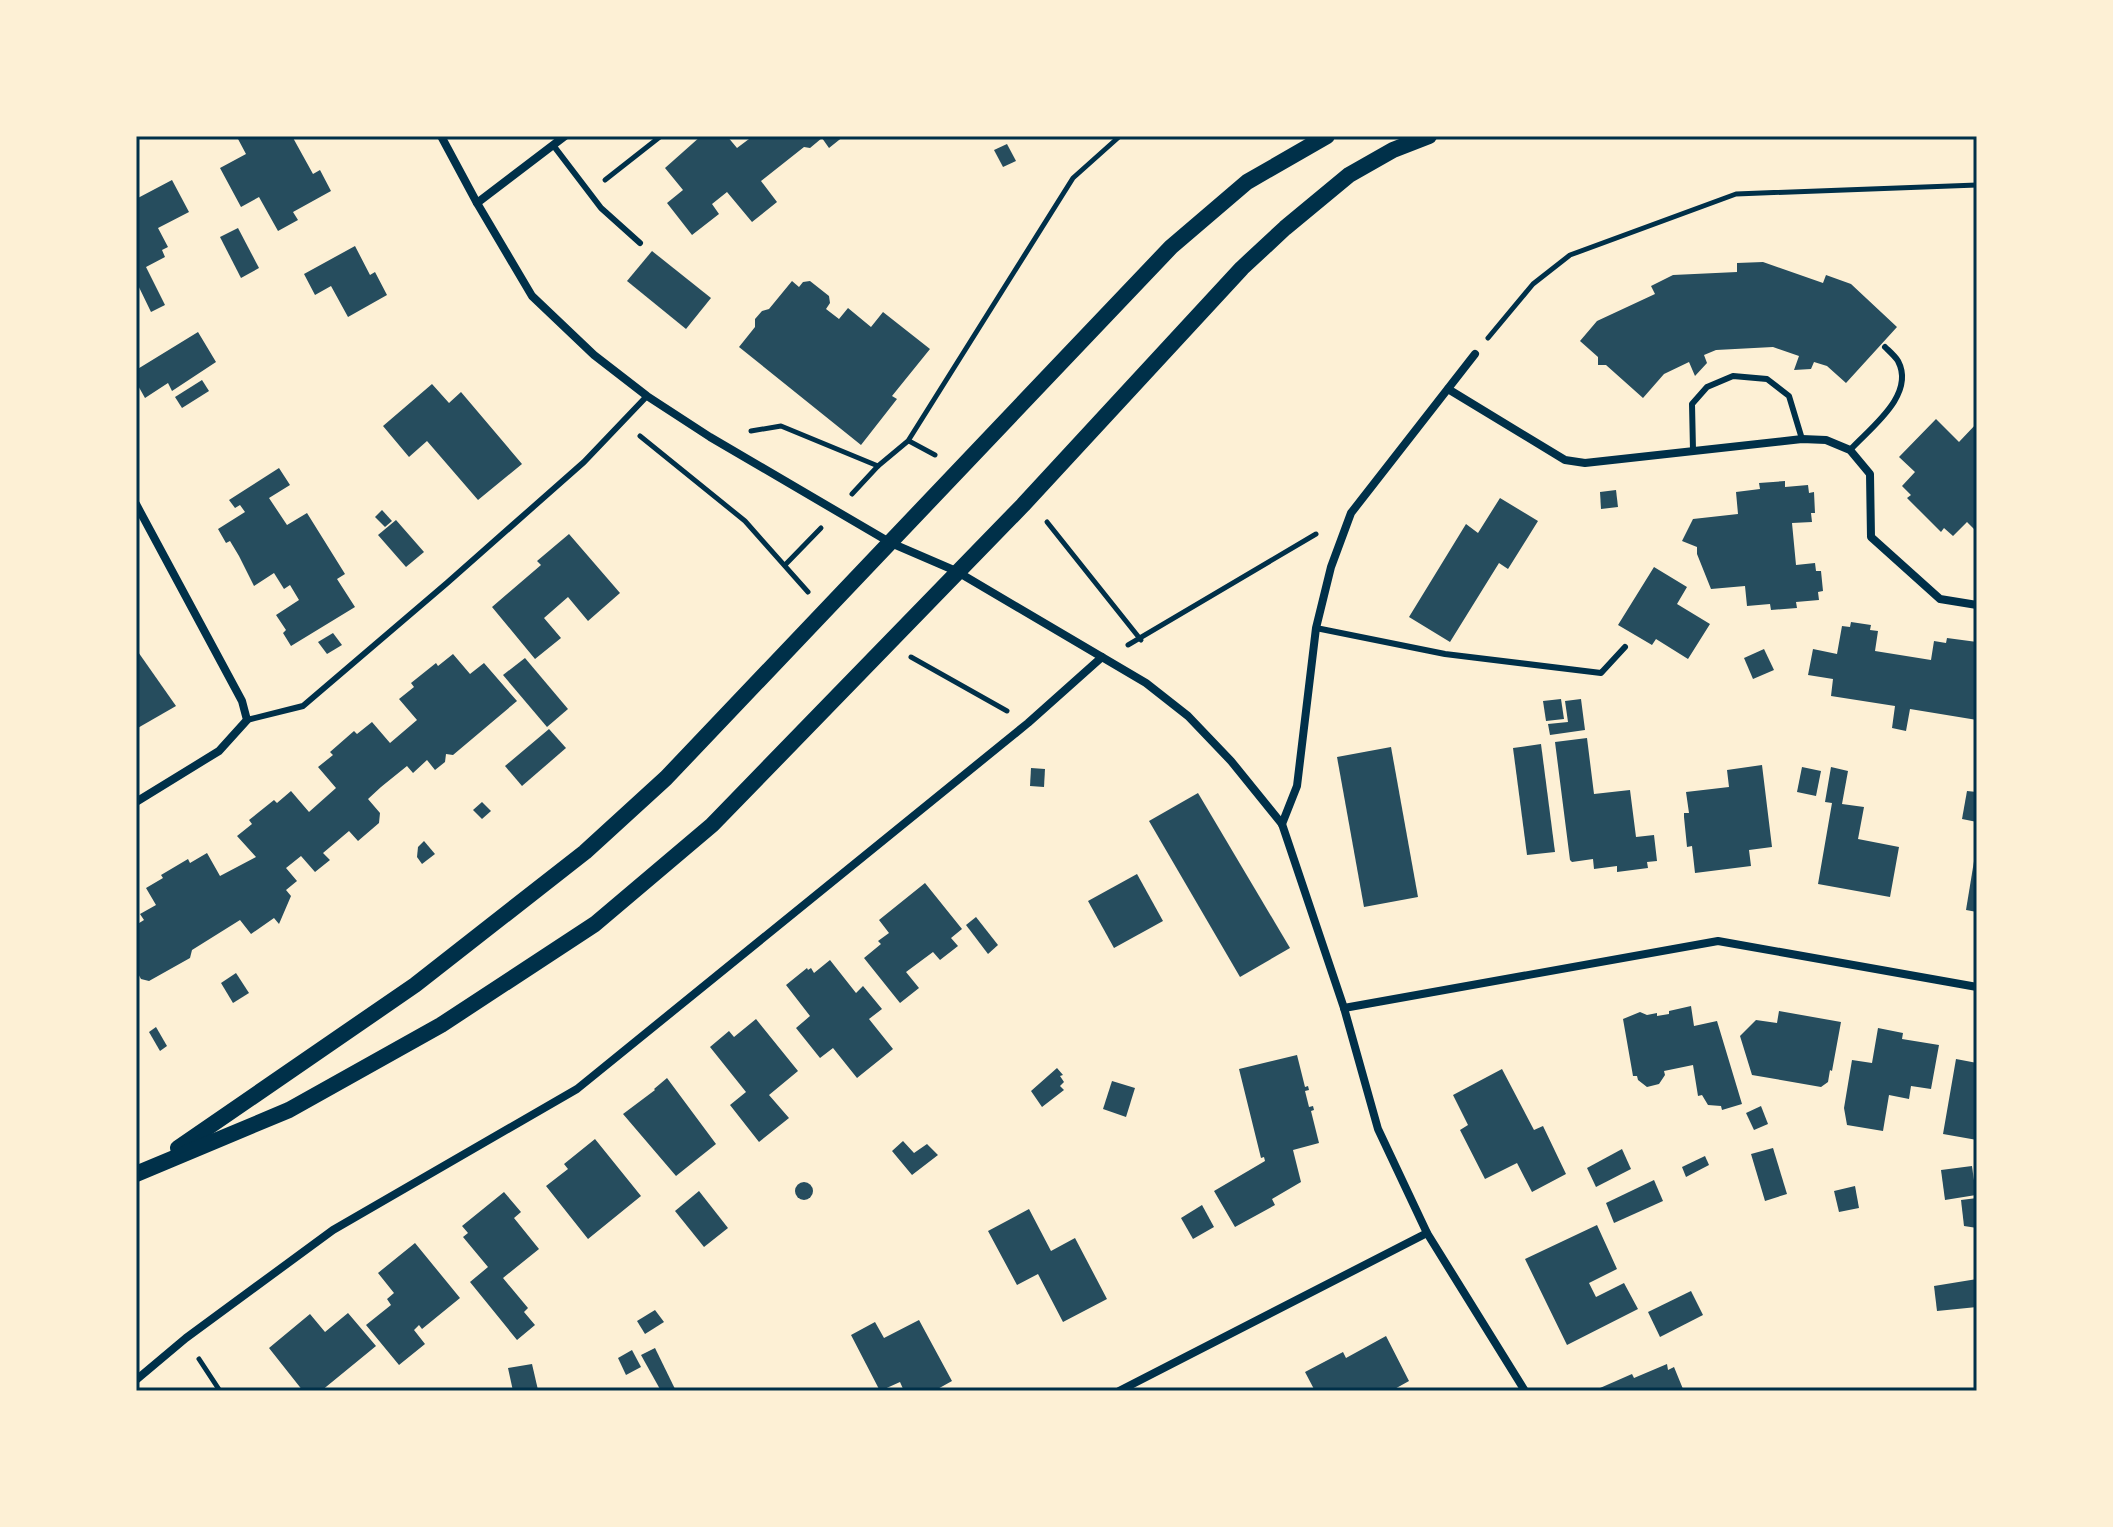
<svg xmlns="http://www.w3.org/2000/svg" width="2113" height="1527" viewBox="0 0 2113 1527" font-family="'Source Sans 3',sans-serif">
  <rect width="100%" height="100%" fill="#fdf0d5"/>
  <g fill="#264d5e">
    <polygon points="244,136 292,136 313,174 320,170 331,191 293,212 298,220 278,231 259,197 241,207 220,168 246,154 238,139"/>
    <polygon points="701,136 727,136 737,148 753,136 844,136 829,148 822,138 810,148 804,147 761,181 777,202 752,222 727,192 712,204 719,214 692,235 667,203 683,190 665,168"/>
    <polygon points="1007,144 1016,161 1003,167 994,150"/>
    <polygon points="172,180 189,212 158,228 168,247 162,250 165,257 146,267 165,305 151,312 136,281 136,199"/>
    <polygon points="238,228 259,268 241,278 220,237"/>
    <polygon points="355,246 370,275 375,272 387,295 348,317 331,286 315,295 304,274"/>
    <polygon points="652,251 711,298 686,329 627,281"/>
    <polygon points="1763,262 1823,283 1826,275 1851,284 1897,327 1846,383 1827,366 1814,362 1811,369 1794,370 1799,356 1773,347 1716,350 1704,355 1707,363 1695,376 1689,362 1664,374 1643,398 1606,365 1598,365 1598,357 1580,341 1597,321 1655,294 1651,286 1673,275 1737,272 1737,263"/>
    <polygon points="792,281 799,287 803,282 810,281 829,296 830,303 826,309 839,319 848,308 871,327 883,312 930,349 892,396 897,399 861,445 739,347 755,327 755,319 762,311 769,309"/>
    <polygon points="198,332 216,362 172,391 168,383 145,398 136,382 136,370"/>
    <polygon points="202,380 209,391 182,408 175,397"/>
    <polygon points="432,384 449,403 461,392 522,464 478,500 427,441 409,457 383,426"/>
    <polygon points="1936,419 1959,442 1977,423 1977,532 1967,522 1953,536 1944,528 1941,532 1907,498 1911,495 1902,486 1915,472 1899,457"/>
    <polygon points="279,468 290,485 269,498 287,525 307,513 345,574 337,579 355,607 291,646 283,633 286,630 276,615 299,600 290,585 284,589 274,573 254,586 239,556 230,541 226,543 218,529 245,512 240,505 235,508 229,500"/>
    <polygon points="1785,481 1785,487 1808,485 1809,493 1814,492 1815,513 1811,513 1812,522 1792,523 1796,565 1815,563 1816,571 1821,571 1823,591 1818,592 1819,600 1796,602 1797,608 1771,610 1770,604 1747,606 1745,586 1711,589 1697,554 1697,547 1682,541 1693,519 1738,514 1736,492 1760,489 1759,483"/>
    <polygon points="1616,490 1618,507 1601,509 1600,492"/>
    <polygon points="1500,498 1538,521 1508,569 1499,563 1450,642 1409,617 1466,524 1478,533"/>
    <polygon points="382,510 392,521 385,527 375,517"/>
    <polygon points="396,520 424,552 406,567 378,535"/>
    <polygon points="569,534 620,593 588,621 568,597 544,618 561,638 535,659 492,607 541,565 537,561"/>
    <polygon points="1654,567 1687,587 1677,604 1710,624 1688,659 1656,639 1652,645 1618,625"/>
    <polygon points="1851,622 1871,625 1870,630 1878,631 1875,651 1931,660 1934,641 1946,643 1947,638 1977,642 1977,720 1910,709 1906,731 1892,728 1895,706 1831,696 1833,679 1808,675 1813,649 1837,654 1842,626 1850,627"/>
    <polygon points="333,633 342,645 327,654 318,642"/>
    <polygon points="136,649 176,706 136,729"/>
    <polygon points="1764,649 1774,670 1753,679 1744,658"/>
    <polygon points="453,654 470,674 484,663 517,701 453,755 446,754 445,762 435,770 427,760 413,773 407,766 381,787 368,799 380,813 379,823 358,841 349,831 323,853 330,860 315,872 301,856 286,868 297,881 286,890 291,896 279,924 274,918 251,934 240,920 192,950 190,958 149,981 141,979 136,970 136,925 144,920 140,914 156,905 146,888 163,878 161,875 188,859 190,863 207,853 220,876 256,857 237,836 252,824 249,820 274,800 277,803 291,791 309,812 336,788 318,767 333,755 330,752 354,731 357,734 372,722 390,743 417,720 399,699 414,687 411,683 436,663 438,666"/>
    <polygon points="525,658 568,709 547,727 503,675"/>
    <polygon points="1561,699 1564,719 1546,721 1543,701"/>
    <polygon points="1581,699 1585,730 1550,735 1548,724 1568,722 1565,701"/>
    <polygon points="549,729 566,748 522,786 505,766"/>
    <polygon points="1587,738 1594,794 1630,790 1636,837 1654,835 1657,861 1647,862 1648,868 1617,872 1617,866 1594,869 1593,859 1572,862 1570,860 1555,742"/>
    <polygon points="1541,744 1555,852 1527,855 1513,748"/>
    <polygon points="1391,747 1418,897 1364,907 1337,757"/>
    <polygon points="1762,765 1772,847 1749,850 1751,866 1695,873 1692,846 1687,847 1684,817 1684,813 1689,813 1686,792 1729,787 1727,770"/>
    <polygon points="1802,767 1821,771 1816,796 1797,792"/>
    <polygon points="1831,767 1848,771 1842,804 1864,807 1858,839 1899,847 1890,897 1818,884 1832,803 1825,802"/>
    <polygon points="1031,768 1045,769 1044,787 1030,786"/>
    <polygon points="1967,791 1977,792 1977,822 1962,819"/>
    <polygon points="1198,793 1290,948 1240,977 1149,821"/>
    <polygon points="482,802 491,811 482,819 473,810"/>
    <polygon points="424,841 435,854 422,864 417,857 418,847"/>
    <polygon points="1975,855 1977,855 1977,912 1966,910"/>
    <polygon points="1137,874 1163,921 1114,948 1088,901"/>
    <polygon points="925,883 962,929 951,938 958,946 940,960 933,952 906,972 919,988 900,1003 864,958 881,944 878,941 889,933 879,920"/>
    <polygon points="976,917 998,945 988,954 966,925"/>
    <polygon points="830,960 856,993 863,986 882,1009 869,1019 893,1049 857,1078 833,1048 820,1058 796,1028 810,1016 786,985 807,968 808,970 811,968 814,973"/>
    <polygon points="236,973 249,993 233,1003 221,983"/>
    <polygon points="1691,1006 1694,1026 1717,1021 1742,1104 1722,1110 1721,1106 1708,1105 1702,1095 1698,1096 1693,1065 1664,1071 1665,1075 1659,1084 1647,1087 1638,1080 1637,1076 1633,1076 1623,1019 1640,1012 1647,1015 1657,1013 1657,1016 1669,1014 1669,1011"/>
    <polygon points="1779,1011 1841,1022 1832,1071 1830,1070 1828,1082 1821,1087 1752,1075 1740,1036 1756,1020 1777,1023"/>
    <polygon points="756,1019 798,1071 769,1095 789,1118 759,1142 730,1105 746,1092 710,1047 729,1031 734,1037"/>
    <polygon points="156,1027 167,1046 160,1051 149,1032"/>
    <polygon points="1878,1028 1903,1033 1902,1039 1939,1045 1931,1089 1911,1086 1909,1099 1889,1095 1883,1131 1847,1125 1844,1108 1852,1060 1872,1063"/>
    <polygon points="1297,1055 1305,1087 1308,1086 1309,1090 1305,1091 1309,1107 1313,1106 1314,1110 1311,1111 1319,1143 1293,1150 1301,1182 1272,1199 1275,1205 1235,1227 1214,1191 1265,1161 1264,1157 1261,1158 1239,1069"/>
    <polygon points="1956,1059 1977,1063 1974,1077 1977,1077 1977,1140 1943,1134"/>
    <polygon points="1057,1068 1063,1075 1060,1076 1064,1082 1060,1086 1064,1090 1042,1107 1031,1091"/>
    <polygon points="1502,1069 1534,1130 1543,1126 1566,1174 1532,1192 1517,1163 1485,1179 1460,1130 1468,1125 1453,1095"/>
    <polygon points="667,1078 716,1144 676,1176 623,1114 655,1090 654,1089"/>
    <polygon points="1112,1081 1135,1088 1126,1117 1103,1109"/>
    <polygon points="1761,1106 1768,1124 1754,1130 1746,1113"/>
    <polygon points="595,1139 641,1196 588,1239 546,1186 568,1169 564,1164"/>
    <polygon points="903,1141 914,1153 927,1144 938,1155 912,1175 892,1151"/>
    <polygon points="1773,1148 1787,1194 1765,1201 1751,1154"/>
    <polygon points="1622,1149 1631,1169 1596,1187 1587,1168"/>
    <polygon points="1705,1156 1709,1165 1686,1177 1682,1167"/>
    <polygon points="1972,1166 1976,1195 1945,1200 1941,1170"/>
    <polygon points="1654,1180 1663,1201 1614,1223 1606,1203"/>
    <circle cx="804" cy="1191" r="9"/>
    <polygon points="1855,1186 1859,1208 1839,1212 1834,1191"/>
    <polygon points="699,1191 728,1228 704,1247 675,1211"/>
    <polygon points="504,1192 521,1212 514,1218 539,1249 503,1278 528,1308 524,1312 535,1325 517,1340 470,1282 488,1267 463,1237 468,1233 462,1226"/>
    <polygon points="1977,1198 1977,1228 1964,1226 1961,1200"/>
    <polygon points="1202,1205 1214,1227 1193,1239 1181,1218"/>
    <polygon points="1029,1209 1051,1251 1075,1238 1107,1299 1063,1322 1038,1274 1017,1285 988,1231"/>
    <polygon points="1597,1225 1617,1269 1589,1283 1596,1297 1624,1283 1638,1309 1567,1345 1525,1259"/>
    <polygon points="415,1243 460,1298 422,1329 419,1325 414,1330 425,1344 399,1365 366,1325 391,1305 387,1299 394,1293 378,1273"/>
    <polygon points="1977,1279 1977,1307 1937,1311 1934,1286"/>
    <polygon points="1691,1291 1703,1315 1660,1337 1648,1312"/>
    <polygon points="655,1310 664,1322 645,1334 637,1321"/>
    <polygon points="348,1313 376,1346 321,1391 303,1391 269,1348 310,1314 325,1332"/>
    <polygon points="919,1320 952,1381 934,1391 904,1391 900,1382 880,1391 851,1335 875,1322 884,1338"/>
    <polygon points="1386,1336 1409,1381 1391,1391 1315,1391 1305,1372 1343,1352 1346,1358"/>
    <polygon points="655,1348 676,1391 661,1391 641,1355"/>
    <polygon points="632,1350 641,1367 626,1375 618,1358"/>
    <polygon points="532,1364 538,1390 513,1391 508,1368"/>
    <polygon points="1667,1364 1668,1370 1674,1367 1683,1389 1601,1391 1600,1388 1632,1374 1634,1378"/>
  </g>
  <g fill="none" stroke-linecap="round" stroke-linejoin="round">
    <g stroke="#003049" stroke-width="5">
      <polyline points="605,180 661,136"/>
      <polyline points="1488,338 1533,284 1570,255 1736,194 1977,185"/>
      <polyline points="751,431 781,426 878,466"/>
      <polyline points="640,436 745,521 808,592"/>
      <polyline points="909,441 935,455"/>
      <polyline points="852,494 878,466 908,441 1073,178 1120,136"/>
      <polyline points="1047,522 1141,640"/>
      <polyline points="785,565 821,528"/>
      <polyline points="1128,645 1316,534"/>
      <polyline points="911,657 1007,711"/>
      <polyline points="199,1359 220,1391"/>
    </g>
    <g stroke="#003049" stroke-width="6">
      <polyline points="553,145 601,208 640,243"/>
      <polyline points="1693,450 1692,404 1707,387 1733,376 1767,379 1789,396 1802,439"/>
      <path d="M 1850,450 C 1870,428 1916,395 1898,361 C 1895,356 1889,351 1885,347"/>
      <polyline points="1316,628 1445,654 1601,673 1625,647"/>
      <polyline points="247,720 303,706 447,583 584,462 647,396"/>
    </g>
    <g stroke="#003049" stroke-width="8">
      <polyline points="441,136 477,203 532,296 594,355 647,396 710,437 891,543 956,571 1146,683 1188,716 1231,761 1282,824 1344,1008 1378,1129 1427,1233 1525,1391"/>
      <polyline points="477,203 565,136"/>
      <polyline points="1448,389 1565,460 1585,463 1802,439 1826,440 1850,450 1870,474 1871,537 1940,599 1977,605"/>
      <polyline points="136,504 242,701 247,720 219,751 136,802"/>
      <polyline points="1282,824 1297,786 1316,628 1331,567 1351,513 1475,354"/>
      <polyline points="1344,1008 1718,941 1977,987"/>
      <polyline points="136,1380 186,1338 333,1230 577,1089 1028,723 1102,657"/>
      <polyline points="1119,1391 1427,1233"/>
    </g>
    <g stroke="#003049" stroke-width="16">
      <polyline points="178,1148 415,985 585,852 666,778 1171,247 1247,182 1327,136"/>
      <polyline points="136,1174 289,1110 441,1025 595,924 712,825 1023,505 1242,268 1285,228 1349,175 1393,150 1429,136"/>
    </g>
  </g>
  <rect width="2113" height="1527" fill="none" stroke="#fdf0d5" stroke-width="276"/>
  <rect x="138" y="138" width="1837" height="1251" fill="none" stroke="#003049" stroke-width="3"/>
</svg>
